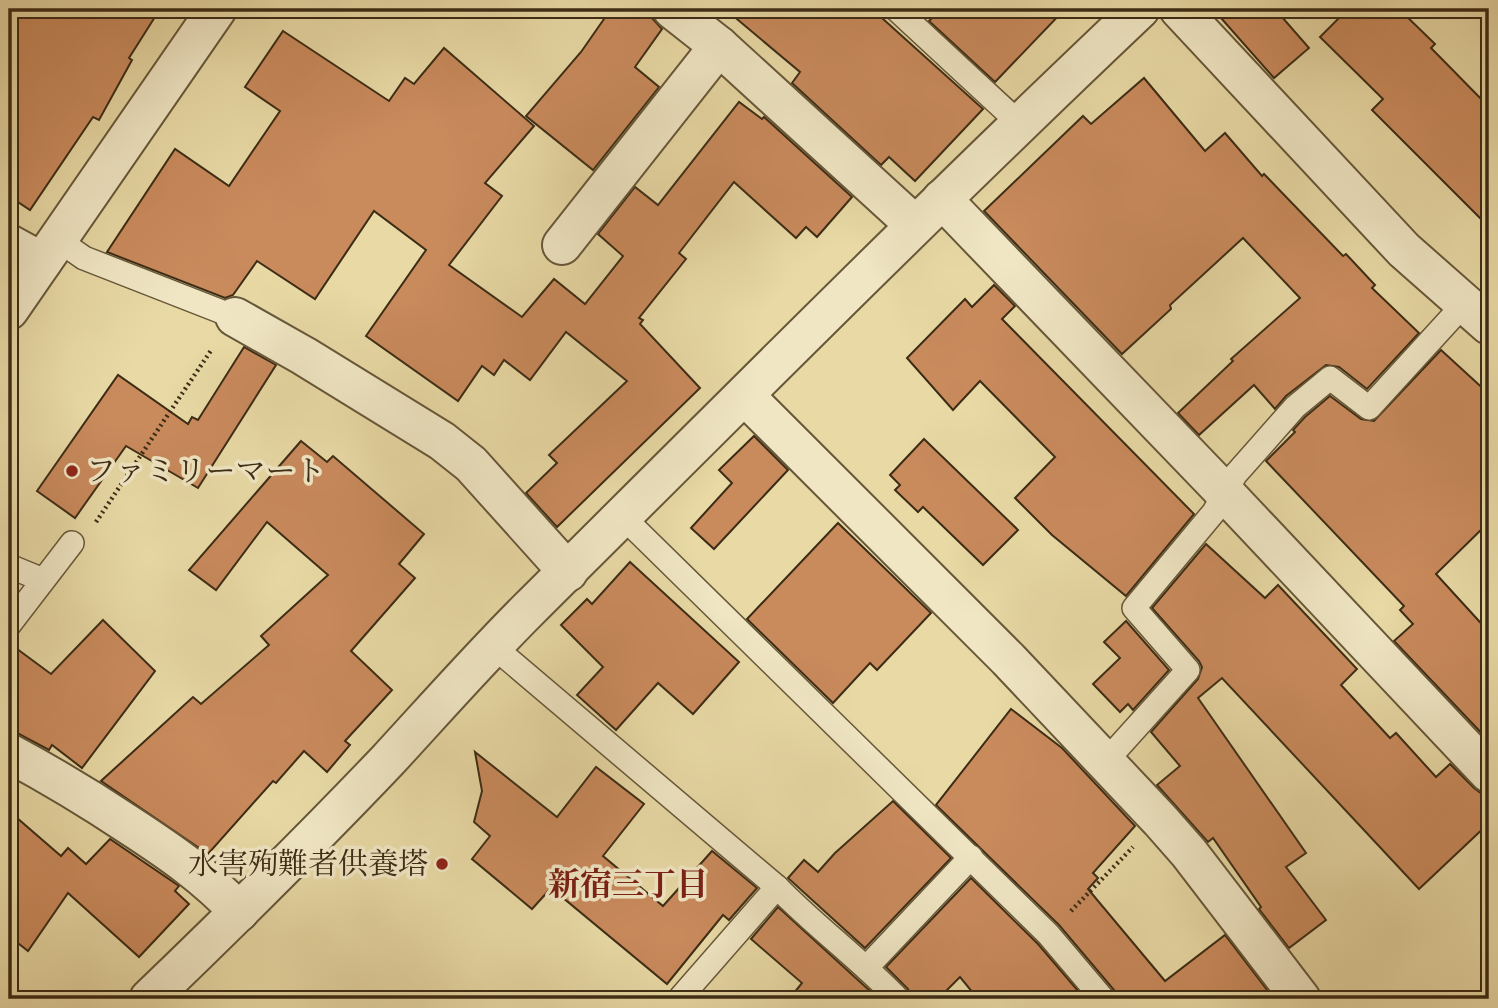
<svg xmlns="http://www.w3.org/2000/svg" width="1498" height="1008" viewBox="0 0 1498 1008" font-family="'IM FELL Double Pica','Noto Serif JP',serif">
  <rect width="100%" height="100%" fill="#e8d9a5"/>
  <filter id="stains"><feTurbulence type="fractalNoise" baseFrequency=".00286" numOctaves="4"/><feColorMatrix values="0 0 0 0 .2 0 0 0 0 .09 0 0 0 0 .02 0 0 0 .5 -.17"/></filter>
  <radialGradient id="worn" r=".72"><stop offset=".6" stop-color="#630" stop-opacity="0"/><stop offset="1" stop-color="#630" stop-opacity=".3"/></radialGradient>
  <g fill="#c98a5c" stroke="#3c2c15" stroke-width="2">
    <polygon points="9,9 160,9 129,58 132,60 99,120 93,117 30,210 9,196"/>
    <polygon points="611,9 651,9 652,18 662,29 635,67 659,87 593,170 526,116 581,52"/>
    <polygon points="725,9 872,9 983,109 915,181 889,157 881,165 792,83 800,72"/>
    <polygon points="941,9 1065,9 995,82 929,21"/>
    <polygon points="1213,9 1275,9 1309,48 1274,78"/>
    <polygon points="1348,9 1399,9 1435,44 1431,48 1489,107 1489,227 1372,110 1383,99 1320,37"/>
    <polygon points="283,31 389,101 405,78 414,84 444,48 534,126 485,183 502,196 449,265 522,317 554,279 585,304 623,256 598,234 635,187 658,205 739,102 762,119 764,117 852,197 817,237 806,227 796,238 734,182 679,253 686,259 639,318 643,320 640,324 700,388 557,527 526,493 557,463 549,455 627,381 566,332 530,380 504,360 494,375 482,366 458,401 366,336 426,250 374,211 315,299 257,261 233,295 225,298 107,252 175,149 229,186 280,111 245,87"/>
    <polygon points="1144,78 1205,151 1225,133 1262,176 1264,174 1343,256 1346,254 1375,285 1372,288 1419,333 1367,389 1339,367 1326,365 1286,396 1275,409 1254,385 1199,435 1178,413 1233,361 1231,359 1300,298 1243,238 1170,305 1171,309 1122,354 984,211 1083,116 1091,124"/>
    <polygon points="994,285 1015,306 1002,319 1194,514 1126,596 1052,535 1015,498 1055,457 980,381 953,410 907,358 965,299 972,307"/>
    <polygon points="244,347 276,365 198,488 126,446 75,518 37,491 118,375 188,424 192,417 198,420"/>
    <polygon points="1441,350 1489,394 1489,522 1436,574 1489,632 1489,741 1394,641 1413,624 1400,610 1404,606 1266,461 1295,432 1293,430 1305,417 1330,396 1361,419 1374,421"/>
    <polygon points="754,436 788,470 714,549 691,528 732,483 719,470"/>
    <polygon points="924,439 1018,530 983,565 923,507 918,512 895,490 900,485 890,475"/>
    <polygon points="301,441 327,462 333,456 424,534 399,564 415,578 351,651 392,690 345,741 350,745 327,772 304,751 276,783 273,781 208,854 101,781 193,697 201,704 269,645 261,636 328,575 267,522 216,590 189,570"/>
    <polygon points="838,523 931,613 877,670 870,663 833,703 747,619"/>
    <polygon points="1206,544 1265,598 1278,585 1357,669 1341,685 1390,738 1396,733 1436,777 1450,764 1474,788 1482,794 1489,794 1489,823 1419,889 1222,678 1198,698 1306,853 1286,867 1326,920 1289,948 1259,909 1261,907 1213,838 1208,842 1157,785 1180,766 1151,732 1198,679 1202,667 1199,661 1152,608"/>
    <polygon points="630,562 739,662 693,714 658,683 616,730 577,695 603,667 561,625 587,599 592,604"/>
    <polygon points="103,620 155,671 82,768 52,745 49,750 19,734 9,731 9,643 51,674"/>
    <polygon points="1126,621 1169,670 1133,710 1128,704 1120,712 1093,684 1120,658 1104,642"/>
    <polygon points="1011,709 1062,748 1135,826 1093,873 1098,878 1088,889 1165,981 1225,935 1274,999 1117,999 1114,990 1059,925 936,805"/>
    <polygon points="475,752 557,817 596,767 644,804 603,856 663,906 712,851 757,888 729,920 723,915 667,984 551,888 532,909 472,859 490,836 474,822 482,791"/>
    <polygon points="893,801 951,858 865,948 788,878 804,860 818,872 835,853"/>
    <polygon points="9,811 61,856 68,848 86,864 110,839 179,886 175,891 189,904 139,957 68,893 28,951 9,936"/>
    <polygon points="971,878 1038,944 1085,999 978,999 960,977 938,999 912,999 908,989 886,967"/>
    <polygon points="778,907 859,981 879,999 789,999 802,983 751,939"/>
  </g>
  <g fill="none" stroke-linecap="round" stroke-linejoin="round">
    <g stroke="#675739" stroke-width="26">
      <g id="service">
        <polyline points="896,9 1019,123"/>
        <polyline points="58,240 84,258 235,317"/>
        <polyline points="621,515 1048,934 1103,999"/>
        <polyline points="9,566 43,580"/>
        <polyline points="9,625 72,543"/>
        <path d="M 494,647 L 777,887 C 816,927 860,959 898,999"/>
        <polyline points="1104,760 1115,751 1188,670 1134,608 1214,512 1235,475 1295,407 1330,378 1369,408 1464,304"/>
        <polyline points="867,967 971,857"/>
        <polyline points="684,999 681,997 777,887"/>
      </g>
    </g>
    <g stroke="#675739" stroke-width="42">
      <g id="minor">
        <polyline points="672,9 719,46 915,225"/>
        <polyline points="1179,9 1404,250 1489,325"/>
        <polyline points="942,199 1225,493 1489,773"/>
        <polyline points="9,244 42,262"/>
        <polyline points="562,245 719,46"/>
        <polyline points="235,317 304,356 442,441 471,464 568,572"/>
        <polyline points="745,396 1008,659 1160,820 1189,853 1301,999"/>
        <path d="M 9,753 C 50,775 90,799 129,825 C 169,851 207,877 239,912"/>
      </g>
    </g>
    <g stroke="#675739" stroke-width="42">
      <g id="tertiary">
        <polyline points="9,310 217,9"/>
        <path d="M 149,999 C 230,921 310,842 388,760 C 434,710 479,659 527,611 C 730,409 932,206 1140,9"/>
      </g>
    </g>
    <g stroke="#3c2c15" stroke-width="4.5" stroke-dasharray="2 3.5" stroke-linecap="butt">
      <polyline points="96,522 212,349"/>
      <polyline points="1071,911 1133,847"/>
    </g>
    <use href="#service" stroke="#f0e6c4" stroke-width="23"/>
    <use href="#minor" stroke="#f0e6c4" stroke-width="38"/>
    <use href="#tertiary" stroke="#f0e6c4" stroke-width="38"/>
  </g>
  <g fill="#8f2418" stroke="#f0e6c4" stroke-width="2.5">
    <circle cx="72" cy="471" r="7"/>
    <circle cx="442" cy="864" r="7"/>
  </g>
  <g text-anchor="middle" stroke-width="7" stroke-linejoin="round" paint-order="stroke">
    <g font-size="30" fill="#3c2c15" stroke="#f0e6c4" text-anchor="start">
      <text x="86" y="481">ファミリーマート</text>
      <text x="428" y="874" text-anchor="end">水害殉難者供養塔</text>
    </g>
    <g font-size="32" font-weight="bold" fill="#7a1f14" stroke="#f0e6c4">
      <text x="628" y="895">新宿三丁目</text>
    </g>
  </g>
  <rect width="1498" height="1008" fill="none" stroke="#e8d9a5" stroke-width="35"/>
  <rect x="10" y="10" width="1477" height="987" fill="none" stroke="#3c2c15" stroke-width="3.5"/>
  <rect x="18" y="18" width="1463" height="973" fill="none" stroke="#3c2c15" stroke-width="2"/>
  <rect width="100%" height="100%" filter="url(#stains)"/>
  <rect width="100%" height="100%" fill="url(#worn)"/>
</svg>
